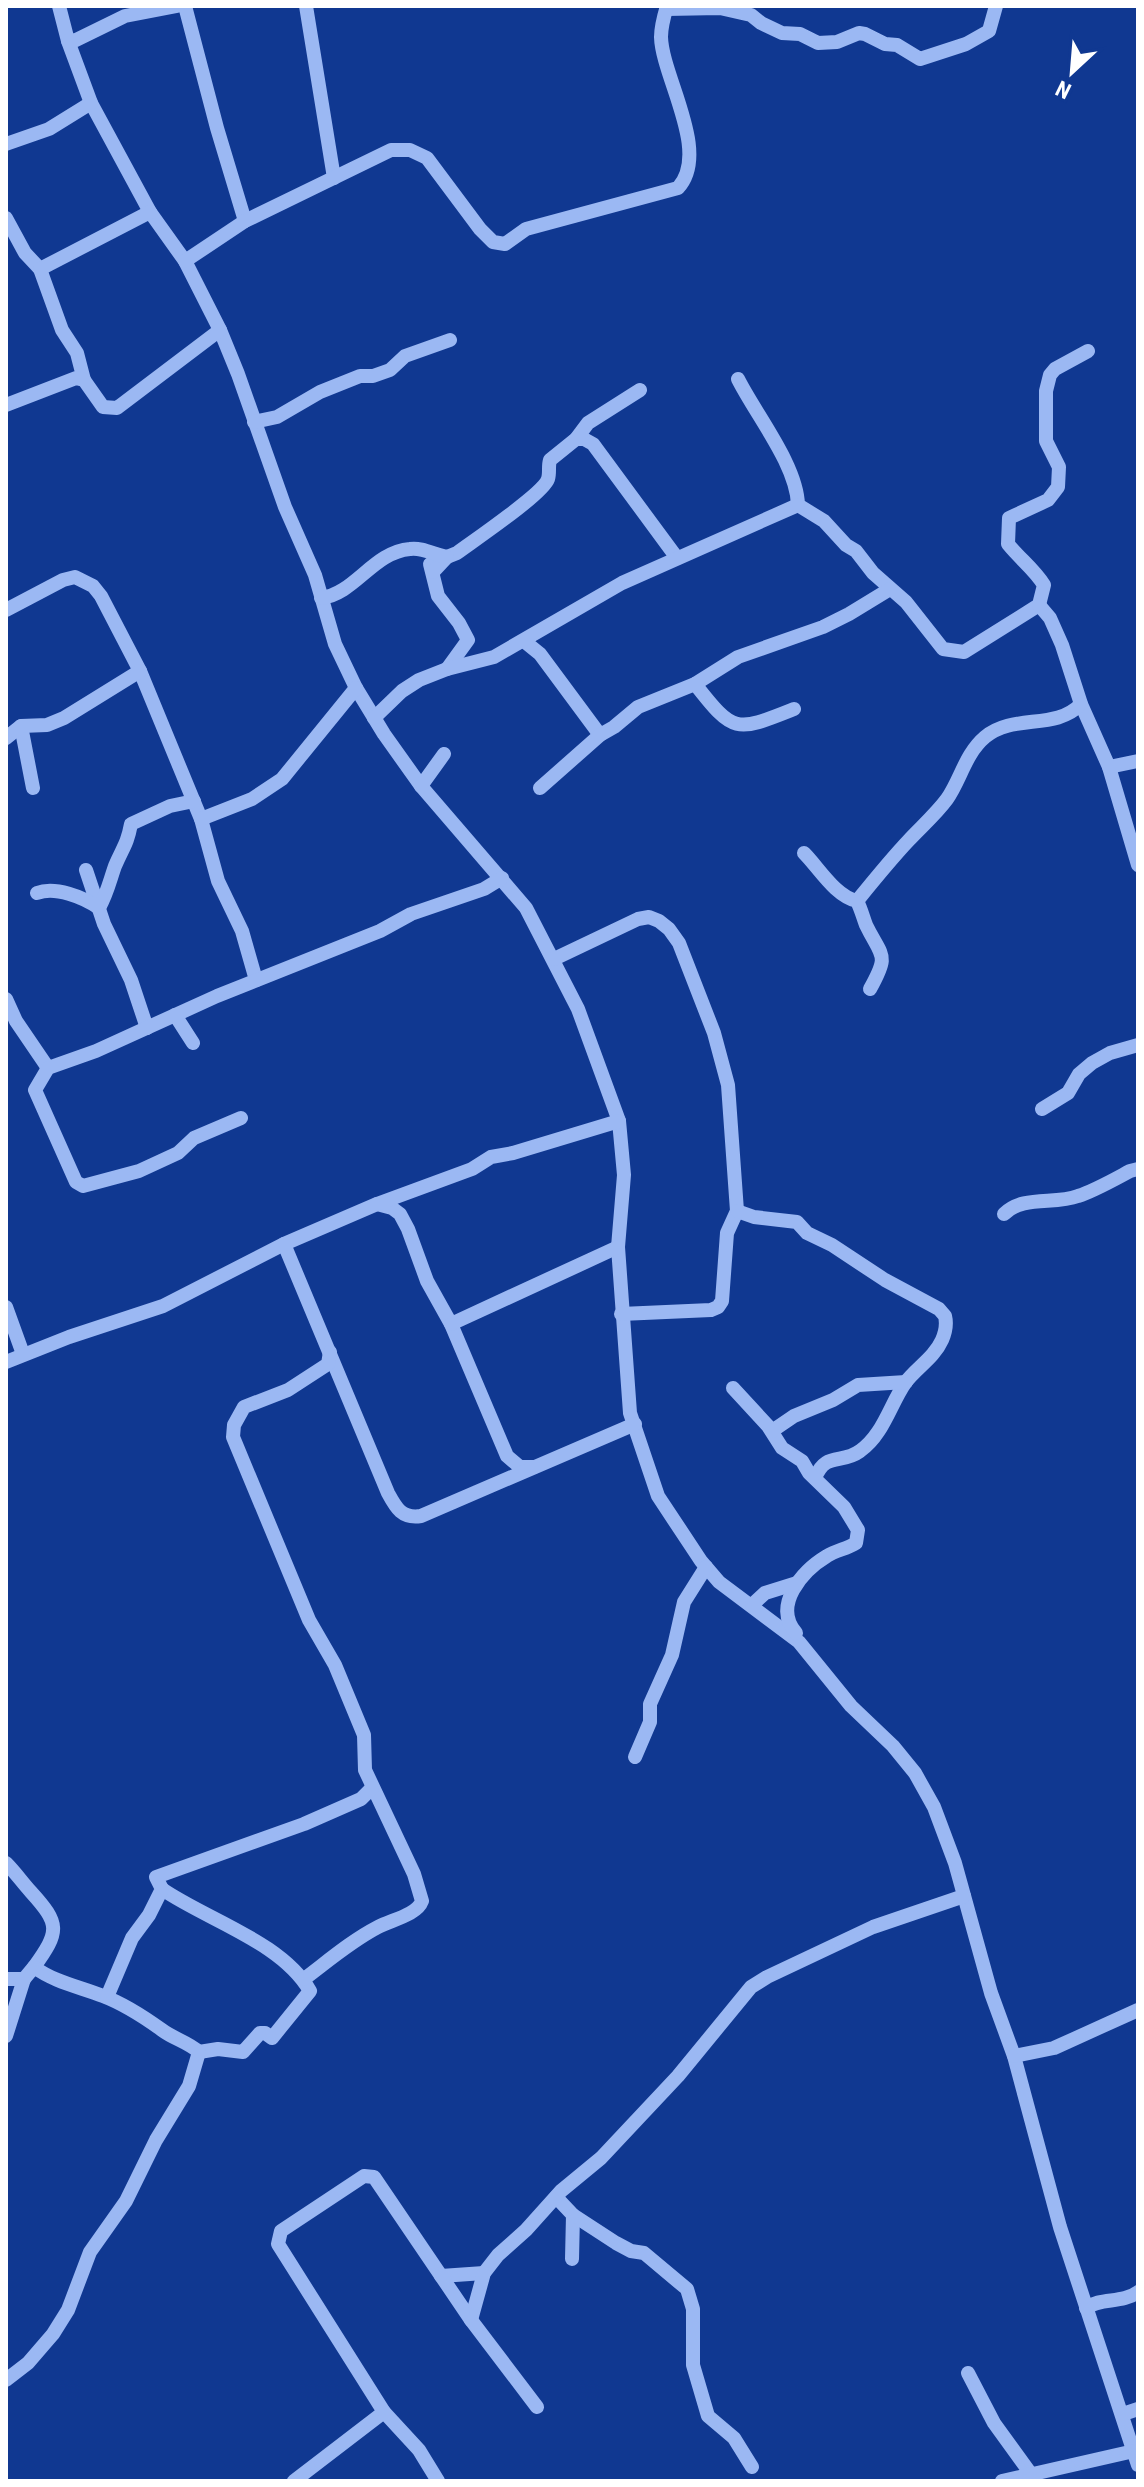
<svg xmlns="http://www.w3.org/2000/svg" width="1144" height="2487" viewBox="0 0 1144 2487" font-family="'Roboto Condensed',sans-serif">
  <rect width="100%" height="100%" fill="#103891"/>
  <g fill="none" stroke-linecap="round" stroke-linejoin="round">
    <g stroke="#9bb8f3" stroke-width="14">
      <polyline points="59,6 68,41 91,103 150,212 185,261 220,330 238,374 285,507 315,575 335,644 356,688 384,734 421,786 526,908 578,1009 619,1121 624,1175 618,1247 630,1413 658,1496 701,1561 719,1582 799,1642 851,1706 893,1746 915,1773 934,1807 955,1863 991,1993 1014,2056 1060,2227 1138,2465"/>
      <polyline points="185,6 217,128 245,221"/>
      <polyline points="306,6 334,178"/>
      <polyline points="666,9 720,8 742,13 751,15 761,23 782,33 800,34 818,43 837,42 859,33 865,34 885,44 897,45 920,59 966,44 989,31 996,6"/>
      <polyline points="68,41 76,40 125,16 177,6"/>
      <polyline points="6,144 49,129 91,103"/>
      <polyline points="6,218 25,253 40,269 62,330 77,353 84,380"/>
      <path d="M 185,261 L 245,221 L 391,150 L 410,150 L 427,158 L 480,229 L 493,242 L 505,244 L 526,229 L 678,188 C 711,152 662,77 661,37 C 661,26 664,16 667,6"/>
      <polyline points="40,269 150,212"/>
      <path d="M 738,379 C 756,415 797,465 798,505 L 824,521 L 846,545 L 856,551 L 873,573 L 906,602 L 943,649 L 964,652 L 1039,605 L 1044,585 C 1034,569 1020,559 1008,544 L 1009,518 L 1048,500 L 1058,487 L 1059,467 L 1046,441 L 1046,391 L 1050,375 L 1055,369 L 1088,351"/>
      <polyline points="6,405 76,378 84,380 103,407 117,408 220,330"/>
      <polyline points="254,422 277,417 320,392 360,376 373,376 390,370 405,356 450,340"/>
      <polyline points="576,439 584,439 593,444 677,558"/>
      <polyline points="430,564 438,596 459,623 468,640 447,669"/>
      <path d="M 433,572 L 447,557 L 457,553 C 473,541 543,494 548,479 C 550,473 548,466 550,460 L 576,439 L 588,423 L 640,390"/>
      <path d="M 321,598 C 355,594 373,552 410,549 C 422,547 435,555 447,557"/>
      <polyline points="1039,605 1050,618 1062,645 1081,704 1109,767 1138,865"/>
      <polyline points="6,610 63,580 75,577 93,586 101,596 140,671 201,819 218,881 242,931 256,980"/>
      <polyline points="524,641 540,654 600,735"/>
      <path d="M 695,684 C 734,734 736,732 794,709"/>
      <polyline points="374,718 402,691 419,680 447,669 494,657 622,583 798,505"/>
      <polyline points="21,726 33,788"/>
      <polyline points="6,738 21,726 47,725 64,718 140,671"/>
      <polyline points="1109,767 1138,761"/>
      <polyline points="421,786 444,754"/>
      <polyline points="540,788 600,735 614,727 638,707 695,684 738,657 823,627 849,614 890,589"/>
      <polyline points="201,819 252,799 282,779 356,688"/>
      <path d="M 804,853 C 819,868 835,896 857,901 C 861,909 863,917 866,925 C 882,958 890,953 870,989"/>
      <polyline points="86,870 104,924 131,980 147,1028"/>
      <path d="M 37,893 C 55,886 83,897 99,908 C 107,894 110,880 115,866 C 123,847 127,845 131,824 L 170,806 L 194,801"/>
      <path d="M 857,901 C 874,880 891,859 909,840 C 921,827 936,814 947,799 C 961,779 965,754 985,737 C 1014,713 1055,731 1081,704"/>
      <polyline points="554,959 638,919 649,917 659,921 669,929 679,943 714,1033 728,1085 737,1211 727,1233 722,1301 718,1307 711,1310 621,1314"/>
      <polyline points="6,999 16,1021 48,1068"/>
      <polyline points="175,1015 193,1043"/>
      <polyline points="1042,1109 1068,1093 1079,1074 1092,1063 1110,1053 1138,1045"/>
      <polyline points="241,1118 194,1138 178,1153 139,1171 83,1186 76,1182 35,1090 48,1068 96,1051 217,996 380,931 411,914 484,889 502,878"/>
      <polyline points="377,1204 392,1208 400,1214 408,1229 427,1281 451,1324 507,1456 520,1467 534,1467"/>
      <path d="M 737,1211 L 754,1217 L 797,1222 L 807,1233 L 832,1245 L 885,1280 L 939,1309 L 945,1316 C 947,1324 945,1333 942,1340 C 934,1358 916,1368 905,1383 C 890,1405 883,1435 860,1451 C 841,1465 826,1451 815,1478"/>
      <path d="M 1004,1214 C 1023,1195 1054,1205 1078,1196 C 1094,1191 1115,1179 1130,1171 L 1138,1169"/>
      <path d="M 284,1244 L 388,1493 C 396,1508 402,1519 421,1516 L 635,1424"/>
      <polyline points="6,1307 23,1354"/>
      <polyline points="451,1324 618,1247"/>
      <polyline points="6,1362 69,1337 163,1306 284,1244 377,1204 472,1169 491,1157 513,1153 619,1121"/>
      <path d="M 733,1388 L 768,1426 L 782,1448 L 802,1461 L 809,1473 L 844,1507 L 858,1530 L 856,1543 C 847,1549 836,1550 827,1556 C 802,1571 772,1606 796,1633"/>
      <polyline points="772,1431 794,1416 833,1400 858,1385 906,1382"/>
      <polyline points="752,1605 765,1593 797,1583"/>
      <polyline points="635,1757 650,1722 650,1704 672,1655 684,1602 706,1567"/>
      <path d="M 6,1863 C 15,1872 22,1882 31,1892 C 60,1924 60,1931 34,1967"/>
      <path d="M 162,1889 C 207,1920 282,1942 310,1991 L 272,2038 L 265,2033 L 260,2033 L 243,2052 L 218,2049 L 199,2052"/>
      <path d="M 6,1979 L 24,1979 L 34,1967 C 54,1982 80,1987 103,1996 C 124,2004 144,2017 162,2030 C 174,2039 188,2042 199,2052 L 189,2086 L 156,2140 L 126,2201 L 90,2252 L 68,2310 L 53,2334 L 28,2363 L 6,2380"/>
      <path d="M 304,1979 C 328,1961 351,1941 378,1927 C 391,1920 417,1915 422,1901 L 414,1874 L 365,1770 L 364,1735 L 335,1665 L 309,1620 L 233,1437 L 234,1425 L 244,1407 L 288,1390 L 328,1364 L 330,1352"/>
      <polyline points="107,1997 132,1938 149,1915 162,1889 156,1877 304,1824 361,1799 372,1788"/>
      <polyline points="6,2036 24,1979"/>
      <polyline points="1014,2056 1054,2048 1138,2010"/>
      <polyline points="556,2197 573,2215 572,2259"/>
      <polyline points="573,2215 616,2243 631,2251 644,2253 687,2289 693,2309 693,2365 708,2416 734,2438 752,2467"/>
      <polyline points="441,2276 484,2273"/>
      <path d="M 1086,2308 C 1101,2297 1122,2304 1138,2292"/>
      <polyline points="471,2320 484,2273 498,2255 526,2230 561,2191 601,2158 678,2076 751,1987 767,1977 873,1927 964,1896"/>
      <polyline points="968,2373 994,2423 1031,2474"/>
      <polyline points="1123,2414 1138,2409"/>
      <polyline points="294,2481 384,2412"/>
      <polyline points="438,2481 419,2450 384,2412 278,2244 281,2231 364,2176 374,2177 471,2320 537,2407"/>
      <polyline points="1002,2481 1134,2451"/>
    </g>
  </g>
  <rect width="1144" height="2487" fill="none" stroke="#ffffff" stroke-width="16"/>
  <g transform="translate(1072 72) rotate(206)" stroke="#103891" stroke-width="6" paint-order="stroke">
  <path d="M0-6L14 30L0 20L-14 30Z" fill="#ffffff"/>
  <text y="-12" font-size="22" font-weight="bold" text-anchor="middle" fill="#ffffff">N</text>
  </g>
</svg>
